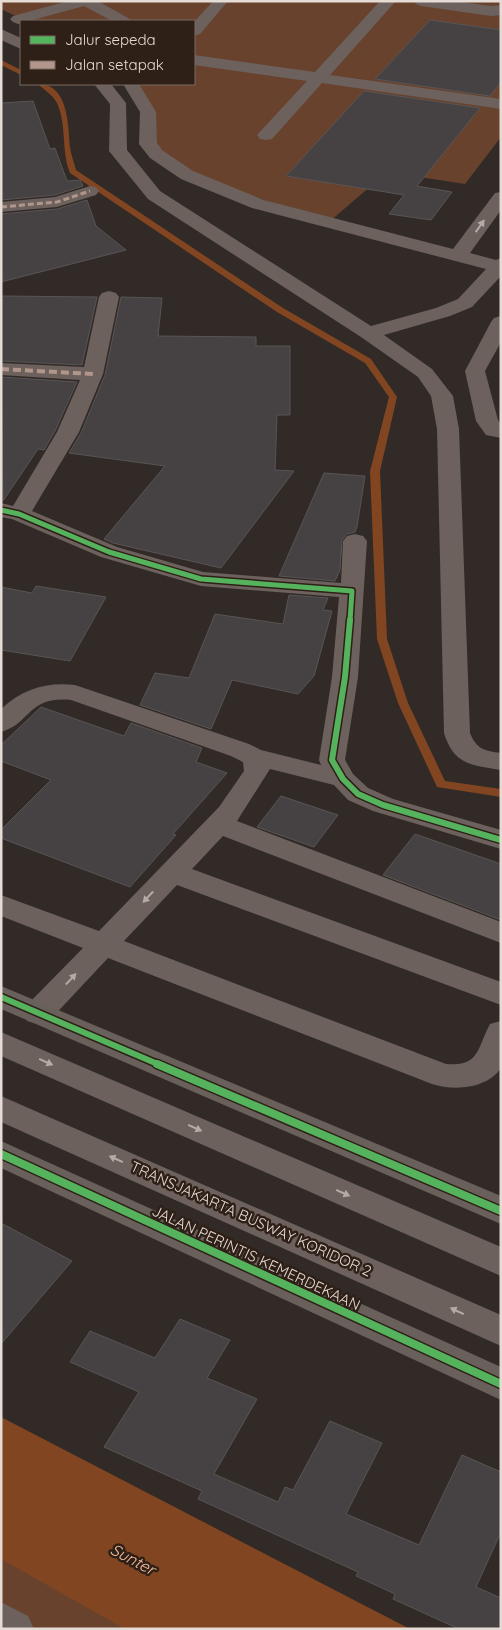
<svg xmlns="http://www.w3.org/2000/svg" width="502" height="1630" viewBox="0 0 502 1630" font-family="Quicksand,sans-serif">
  <rect width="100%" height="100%" fill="#322a26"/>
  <g fill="#68422d">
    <polygon points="1,1 501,1 501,137 465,184 387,172 329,222 191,175 152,144 152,112 134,84 194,84 194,21 26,21 1,9"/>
    <polygon points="1,1558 127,1629 14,1629 1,1621"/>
  </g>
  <polygon fill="#814521" points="1,1417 410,1629 125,1629 1,1559"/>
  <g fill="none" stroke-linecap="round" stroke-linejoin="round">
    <g fill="#814521" fill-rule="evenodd">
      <polygon points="1,60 21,70 21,75 1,65"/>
      <path d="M 38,84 C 69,84 68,126 70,147 C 71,155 74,162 76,170 L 283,308 L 371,359 L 397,397 L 380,471 L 387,639 L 408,703 L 445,781 L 501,789 L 501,797 L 437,787 L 398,703 L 377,639 L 370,471 L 389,397 L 365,363 L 277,312 L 70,173 C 61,151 67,125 57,103 C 52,94 44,90 38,84 Z"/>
    </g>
  </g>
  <g fill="#464243" stroke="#585556">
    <polygon points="430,20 501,30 501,82 490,96 375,79"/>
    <polygon points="364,91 480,108 417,186 452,192 431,220 389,214 404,195 286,176"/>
    <polygon points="33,101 50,149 55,148 67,181 80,180 83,186 55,195 1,200 1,103"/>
    <polygon points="87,200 96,226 126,250 1,282 1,214 57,209"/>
    <polygon points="1,296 97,297 82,365 1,361"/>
    <polygon points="121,297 162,298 158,336 256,337 256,346 290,346 290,415 277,415 275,470 294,471 221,568 113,543 104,539 165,466 69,453 81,433 105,375"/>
    <polygon points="1,377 77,382 55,431 44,450 38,449 3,501"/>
    <polygon points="324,473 365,476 357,527 355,532 347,534 342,540 340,570 335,581 279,576"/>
    <polygon points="36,586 106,597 70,661 1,650 1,587 32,593"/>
    <polygon points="289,595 328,598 323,610 332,611 314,676 298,694 232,680 211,729 140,705 155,673 189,678 215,614 283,624"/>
    <polygon points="41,707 124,736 131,723 202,748 196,762 227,773 173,834 176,835 130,887 1,838 1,830 51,780 1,761 1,745"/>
    <polygon points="281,796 338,815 314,847 257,827"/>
    <polygon points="415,834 501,864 501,920 383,875"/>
    <polygon points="1,1223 72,1261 1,1344"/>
    <polygon points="180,1319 230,1340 207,1378 257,1399 214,1474 278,1502 285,1487 293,1490 330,1421 382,1443 346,1514 419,1545 462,1455 501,1472 501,1532 476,1587 501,1598 501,1629 459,1629 393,1599 395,1594 356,1576 358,1572 198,1499 202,1491 104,1447 139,1392 70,1362 90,1331 155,1358"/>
  </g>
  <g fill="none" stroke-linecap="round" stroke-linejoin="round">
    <g fill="#6c615c" fill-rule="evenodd">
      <polygon points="68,1 98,1 128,18 131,21 112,21 84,6 18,24 13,22 10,19 13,16"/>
      <polygon points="213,1 228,1 200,34 194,36 194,22"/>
      <polygon points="380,1 396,1 330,75 501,99 501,109 322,83 272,139 266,140 260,139 257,135 307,81 194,65 194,55 315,72"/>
      <polygon points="414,1 455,1 491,6 501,5 501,15 491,16 421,6 416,4"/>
      <polygon points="1,29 21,38 21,49 1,40"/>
      <path d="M 94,84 L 111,84 L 126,103 L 127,150 L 160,191 L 371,326 L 436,308 L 458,299 L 486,269 L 252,208 L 181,179 L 150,158 L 139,144 L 140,112 L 123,84 L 139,84 L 156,112 L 157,143 L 162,150 L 193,171 L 264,200 L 453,249 L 495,193 L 501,192 L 501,210 L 470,253 L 496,260 L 501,258 L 501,276 L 472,307 L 450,316 L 384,335 L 432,369 L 453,396 L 459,429 L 470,733 C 476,749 485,751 501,753 L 501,770 C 471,765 454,765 444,733 L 437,429 L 431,396 L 418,377 L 361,337 L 148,199 L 109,151 L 110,104 Z"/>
      <polygon points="90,186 96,187 99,191 96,195 57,207 1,212 1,202 55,197"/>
      <path d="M 109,291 L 116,293 L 119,297 L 103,374 L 79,432 L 32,511 L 117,547 L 203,572 L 341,583 L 343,541 L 347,536 L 355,534 L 363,536 L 367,541 L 358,677 L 345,760 L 353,774 L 368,788 L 393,799 L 501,830 L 501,849 L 373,811 L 348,800 L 334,785 L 270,769 L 237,821 L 501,922 L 501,943 L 223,836 L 192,869 L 501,982 L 501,1005 L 177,885 L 124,941 L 446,1064 C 480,1067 477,1048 490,1024 L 501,1021 L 501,1068 C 487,1089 454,1091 432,1084 L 108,958 L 49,1021 L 38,1024 L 27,1021 L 23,1013 L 27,1005 L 83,948 L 1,916 L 1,895 L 99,931 L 219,807 L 244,771 L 243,762 L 231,756 L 71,700 C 27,696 31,724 1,732 L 1,709 C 23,689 46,682 75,685 L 249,744 L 261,750 L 321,765 L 319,760 L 332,677 L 339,597 L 201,586 L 101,557 L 12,519 L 1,517 L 1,503 L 13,506 L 57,432 L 80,380 L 1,375 L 1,363 L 84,367 L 99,297 L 102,293 Z"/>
      <polygon points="501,316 501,342 485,371 498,420 501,424 501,438 486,435 476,421 465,371 491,322 494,318"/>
      <polygon points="1,1032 501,1247 501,1276 1,1056"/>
      <polygon points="1,1096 501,1315 501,1346 1,1122"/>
      <polygon points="1,1602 28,1616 34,1629 1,1629"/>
    </g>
    <g fill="#69605b" fill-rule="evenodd">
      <polygon points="1,986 501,1196 501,1224 1,1009"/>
      <polygon points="1,1141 501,1367 501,1400 1,1168"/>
    </g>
    <polyline stroke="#b2968c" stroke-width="3" stroke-dasharray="6 3" stroke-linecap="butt" points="1,207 57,202 90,191"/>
    <polyline stroke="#b2968c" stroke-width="4" stroke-dasharray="8 4" stroke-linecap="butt" points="1,369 93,374"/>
    <g stroke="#2e1f17" stroke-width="8">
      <polyline id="cycleway-far2" points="1,510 19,514 109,552 201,579 352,591 350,621"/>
    </g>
    <g stroke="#2e1f17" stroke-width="9">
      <g id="cycleway-far1">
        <polyline points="350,620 345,677 332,760 343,779 358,794 383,805 501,840"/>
        <polyline points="1,997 160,1065"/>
      </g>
    </g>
    <g stroke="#2e1f17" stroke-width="11">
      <g id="cycleway">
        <polyline points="157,1064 501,1211"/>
        <polyline points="1,1154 501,1384"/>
      </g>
    </g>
    <use href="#cycleway-far2" stroke="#56b35d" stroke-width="5"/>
    <use href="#cycleway-far1" stroke="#56b35d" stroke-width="6"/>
    <use href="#cycleway" stroke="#56b35d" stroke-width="8"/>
  </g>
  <defs><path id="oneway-solid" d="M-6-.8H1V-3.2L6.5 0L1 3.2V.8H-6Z" transform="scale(1.25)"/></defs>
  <g fill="#b5aba5">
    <use href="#oneway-solid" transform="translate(480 226) rotate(-55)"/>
    <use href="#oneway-solid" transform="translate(148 897) rotate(133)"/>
    <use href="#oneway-solid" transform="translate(71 979) rotate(-47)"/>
    <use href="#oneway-solid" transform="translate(46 1062) rotate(24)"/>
    <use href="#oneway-solid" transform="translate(195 1128) rotate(24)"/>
    <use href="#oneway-solid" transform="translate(116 1159) rotate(-156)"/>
    <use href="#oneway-solid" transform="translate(343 1193) rotate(24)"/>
    <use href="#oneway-solid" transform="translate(457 1311) rotate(-155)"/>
  </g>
  <g text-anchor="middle" stroke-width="5" stroke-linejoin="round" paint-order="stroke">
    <g font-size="15" fill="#e6dcd6" stroke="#2e1f17">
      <text transform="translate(251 1219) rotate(24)" y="5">TRANSJAKARTA BUSWAY KORIDOR 2</text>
      <text transform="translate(256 1258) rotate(25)" y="5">JALAN PERINTIS KEMERDEKAAN</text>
    </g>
    <g font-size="16" font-style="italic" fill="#f8be9e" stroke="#2e1f17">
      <text transform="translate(133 1559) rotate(28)" y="6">Sunter</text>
    </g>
  </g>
  <rect width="502" height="1630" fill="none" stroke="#e6dcd6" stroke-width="5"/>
  <rect x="20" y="20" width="175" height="65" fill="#2e1f17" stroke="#786b63"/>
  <rect x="30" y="36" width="25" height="8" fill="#56b35d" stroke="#786b63"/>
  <text x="65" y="45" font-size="15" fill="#e6dcd6">Jalur sepeda</text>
  <rect x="30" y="61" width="25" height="8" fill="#b2968c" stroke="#786b63"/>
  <text x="65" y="70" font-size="15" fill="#e6dcd6">Jalan setapak</text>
</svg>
